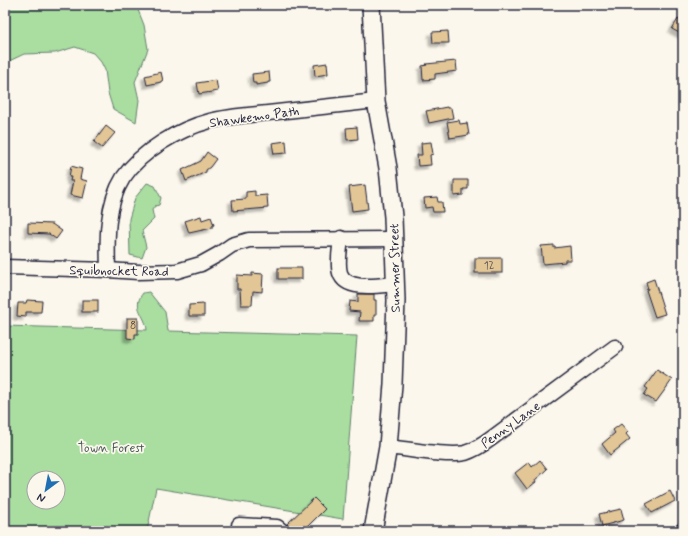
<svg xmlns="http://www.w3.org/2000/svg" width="688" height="536" font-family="Mynerve,sans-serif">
	<defs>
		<filter id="shadow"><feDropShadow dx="-3.5" dy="3.5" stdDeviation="1" flood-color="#0004"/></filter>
	</defs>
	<rect width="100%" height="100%" fill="#fbf7ec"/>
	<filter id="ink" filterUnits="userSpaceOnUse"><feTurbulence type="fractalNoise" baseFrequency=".025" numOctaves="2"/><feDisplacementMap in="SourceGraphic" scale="8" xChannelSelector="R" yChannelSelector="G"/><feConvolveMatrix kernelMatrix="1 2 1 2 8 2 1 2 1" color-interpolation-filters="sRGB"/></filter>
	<g filter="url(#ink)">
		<g fill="#a9dea0" stroke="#66806e" fill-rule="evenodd">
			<polygon points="5,5 136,5 144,25 148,49 135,82 139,100 136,122 113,109 108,93 105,70 101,62 93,53 75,47 55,53 24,54 5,63"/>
			<polygon points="147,183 155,186 161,198 159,205 155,206 152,210 154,219 142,231 146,247 142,258 130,255 129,219 135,198"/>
			<path d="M149,292L165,312L168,331L357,336L343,519L156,488L147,531H5V326L147,330C146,315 131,308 143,293ZM34,478H58V502H34Z"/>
		</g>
		<g fill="#e2c696" stroke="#22223b" filter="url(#shadow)">
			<polygon points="678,19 683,22 683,35 672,29"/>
			<polygon points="448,31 449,43 433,43 432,32"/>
			<polygon points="456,61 457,71 435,74 435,79 423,80 422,66 427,65 426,64"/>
			<polygon points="327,63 328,74 315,76 314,65"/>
			<polygon points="161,72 163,81 161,81 161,82 147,85 145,76"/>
			<polygon points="269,72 270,82 268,82 268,83 256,85 256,83 253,83 252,74"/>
			<polygon points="216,80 218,91 199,94 197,83"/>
			<polygon points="447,107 447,108 451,108 453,118 429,123 426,111"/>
			<polygon points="459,120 460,124 467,123 469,135 450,138 447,122"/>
			<polygon points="106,126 115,133 102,148 94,142"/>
			<polygon points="357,127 358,139 347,140 346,128"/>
			<polygon points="286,141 287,153 274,154 272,143"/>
			<polygon points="431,142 433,154 430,155 431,165 418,166 417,155 422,155 421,143"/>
			<polygon points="207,152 216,159 210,167 206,170 206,172 186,181 182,170 201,161"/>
			<polygon points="71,166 82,169 80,179 87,181 83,198 70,195 73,181 70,181 71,177 69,177"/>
			<polygon points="454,180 468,180 468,189 463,189 463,195 454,196"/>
			<polygon points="365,185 368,209 352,211 349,187"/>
			<polygon points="255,191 255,196 267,195 268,208 233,211 232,200 246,199 246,192"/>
			<polygon points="437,197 438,202 442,202 443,212 433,212 432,207 425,208 424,198"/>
			<polygon points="201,216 202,220 211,217 214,225 212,226 212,228 189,233 185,221"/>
			<polygon points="28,223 52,224 62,231 56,239 49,234 28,233"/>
			<polygon points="554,245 554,248 570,246 571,260 565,260 565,262 543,264 541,246"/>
			<rect x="475" y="258" width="27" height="15"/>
			<rect x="278" y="268" width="24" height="11"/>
			<polygon points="252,273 263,274 262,292 253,291 252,305 241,305 240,289 237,289 237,275 252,276"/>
			<polygon points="654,279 665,314 655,317 646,290 648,289 646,282"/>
			<polygon points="358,294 374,294 374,300 376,300 376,315 374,315 374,321 359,321 360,312 349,311 350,301 358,302"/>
			<polygon points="27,300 42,301 41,312 26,312 26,317 17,316 18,303 26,303"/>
			<rect x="82" y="300" width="16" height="12"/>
			<polygon points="204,304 204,316 189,316 189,305"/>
			<polygon points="127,318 138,318 138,334 135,334 135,339 127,338"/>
			<polygon points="657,370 672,380 656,402 644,395 648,389 645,387"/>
			<polygon points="621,424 628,432 626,434 630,439 610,455 602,444 615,433 613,430"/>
			<polygon points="540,460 547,469 535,480 536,482 527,489 515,473 529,462 532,467"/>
			<polygon points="670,491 675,501 652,513 646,504"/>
			<polygon points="314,498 325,509 303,531 291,531 287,524"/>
			<polygon points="621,509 624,520 602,526 599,514"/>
		</g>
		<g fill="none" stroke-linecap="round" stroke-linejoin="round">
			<defs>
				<g id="minor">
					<path d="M341,238C340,249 337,263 340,273C346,292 381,285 395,284"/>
					<polyline points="5,267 108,270 138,272 177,271 201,264 219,254 232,245 249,240 394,239"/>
					<path d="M108,270C107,240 106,205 123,178C141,151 179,129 210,121C229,116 249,115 268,113C304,109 340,105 376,101"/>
					<path d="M388,447C408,449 448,457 465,453C475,450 484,444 492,438L615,347"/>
					<polyline points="239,531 239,525 277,527 282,531"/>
					<polyline points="682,531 683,530"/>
				</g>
				<polyline id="major" points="371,5 376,101 388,168 393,217 396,300 393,384 388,447 373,531"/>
			</defs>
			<use href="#minor" stroke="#22223b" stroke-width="17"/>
			<use href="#major" stroke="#22223b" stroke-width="20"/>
			<use href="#minor" stroke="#fbf7ec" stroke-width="14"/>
			<use href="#major" stroke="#fbf7ec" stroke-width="17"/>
		</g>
	</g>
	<g text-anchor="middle" stroke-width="3.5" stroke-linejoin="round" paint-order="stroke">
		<g font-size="11" fill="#524b52">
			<text x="489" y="269">12</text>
			<text x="133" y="329">8</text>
		</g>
		<g font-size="13" fill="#22223b" stroke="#fbf7ec">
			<text transform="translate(254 116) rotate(-8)" y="5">Shawkemo Path</text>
			<text transform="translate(394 268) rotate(-91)" y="5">Summer Street</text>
			<text transform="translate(119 270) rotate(1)" y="5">Squibnocket Road</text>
			<text transform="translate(510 424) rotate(-36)" y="5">Penny Lane</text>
		</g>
		<g font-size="13" fill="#4a5a59" stroke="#fbf7ec">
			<text x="111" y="452">Town Forest</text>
		</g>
	</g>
	<rect width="688" height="536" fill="none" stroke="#fbf7ec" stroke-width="20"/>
	<rect x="10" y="10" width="668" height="516" fill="none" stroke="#22223b" stroke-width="1.5" filter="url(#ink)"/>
	<g transform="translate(46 490) rotate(212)"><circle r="19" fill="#fbf7ec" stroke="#a4a2a5"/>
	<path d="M0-3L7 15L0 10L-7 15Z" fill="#1f6fb2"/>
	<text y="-6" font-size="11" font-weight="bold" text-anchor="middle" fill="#22223b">N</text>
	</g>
</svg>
